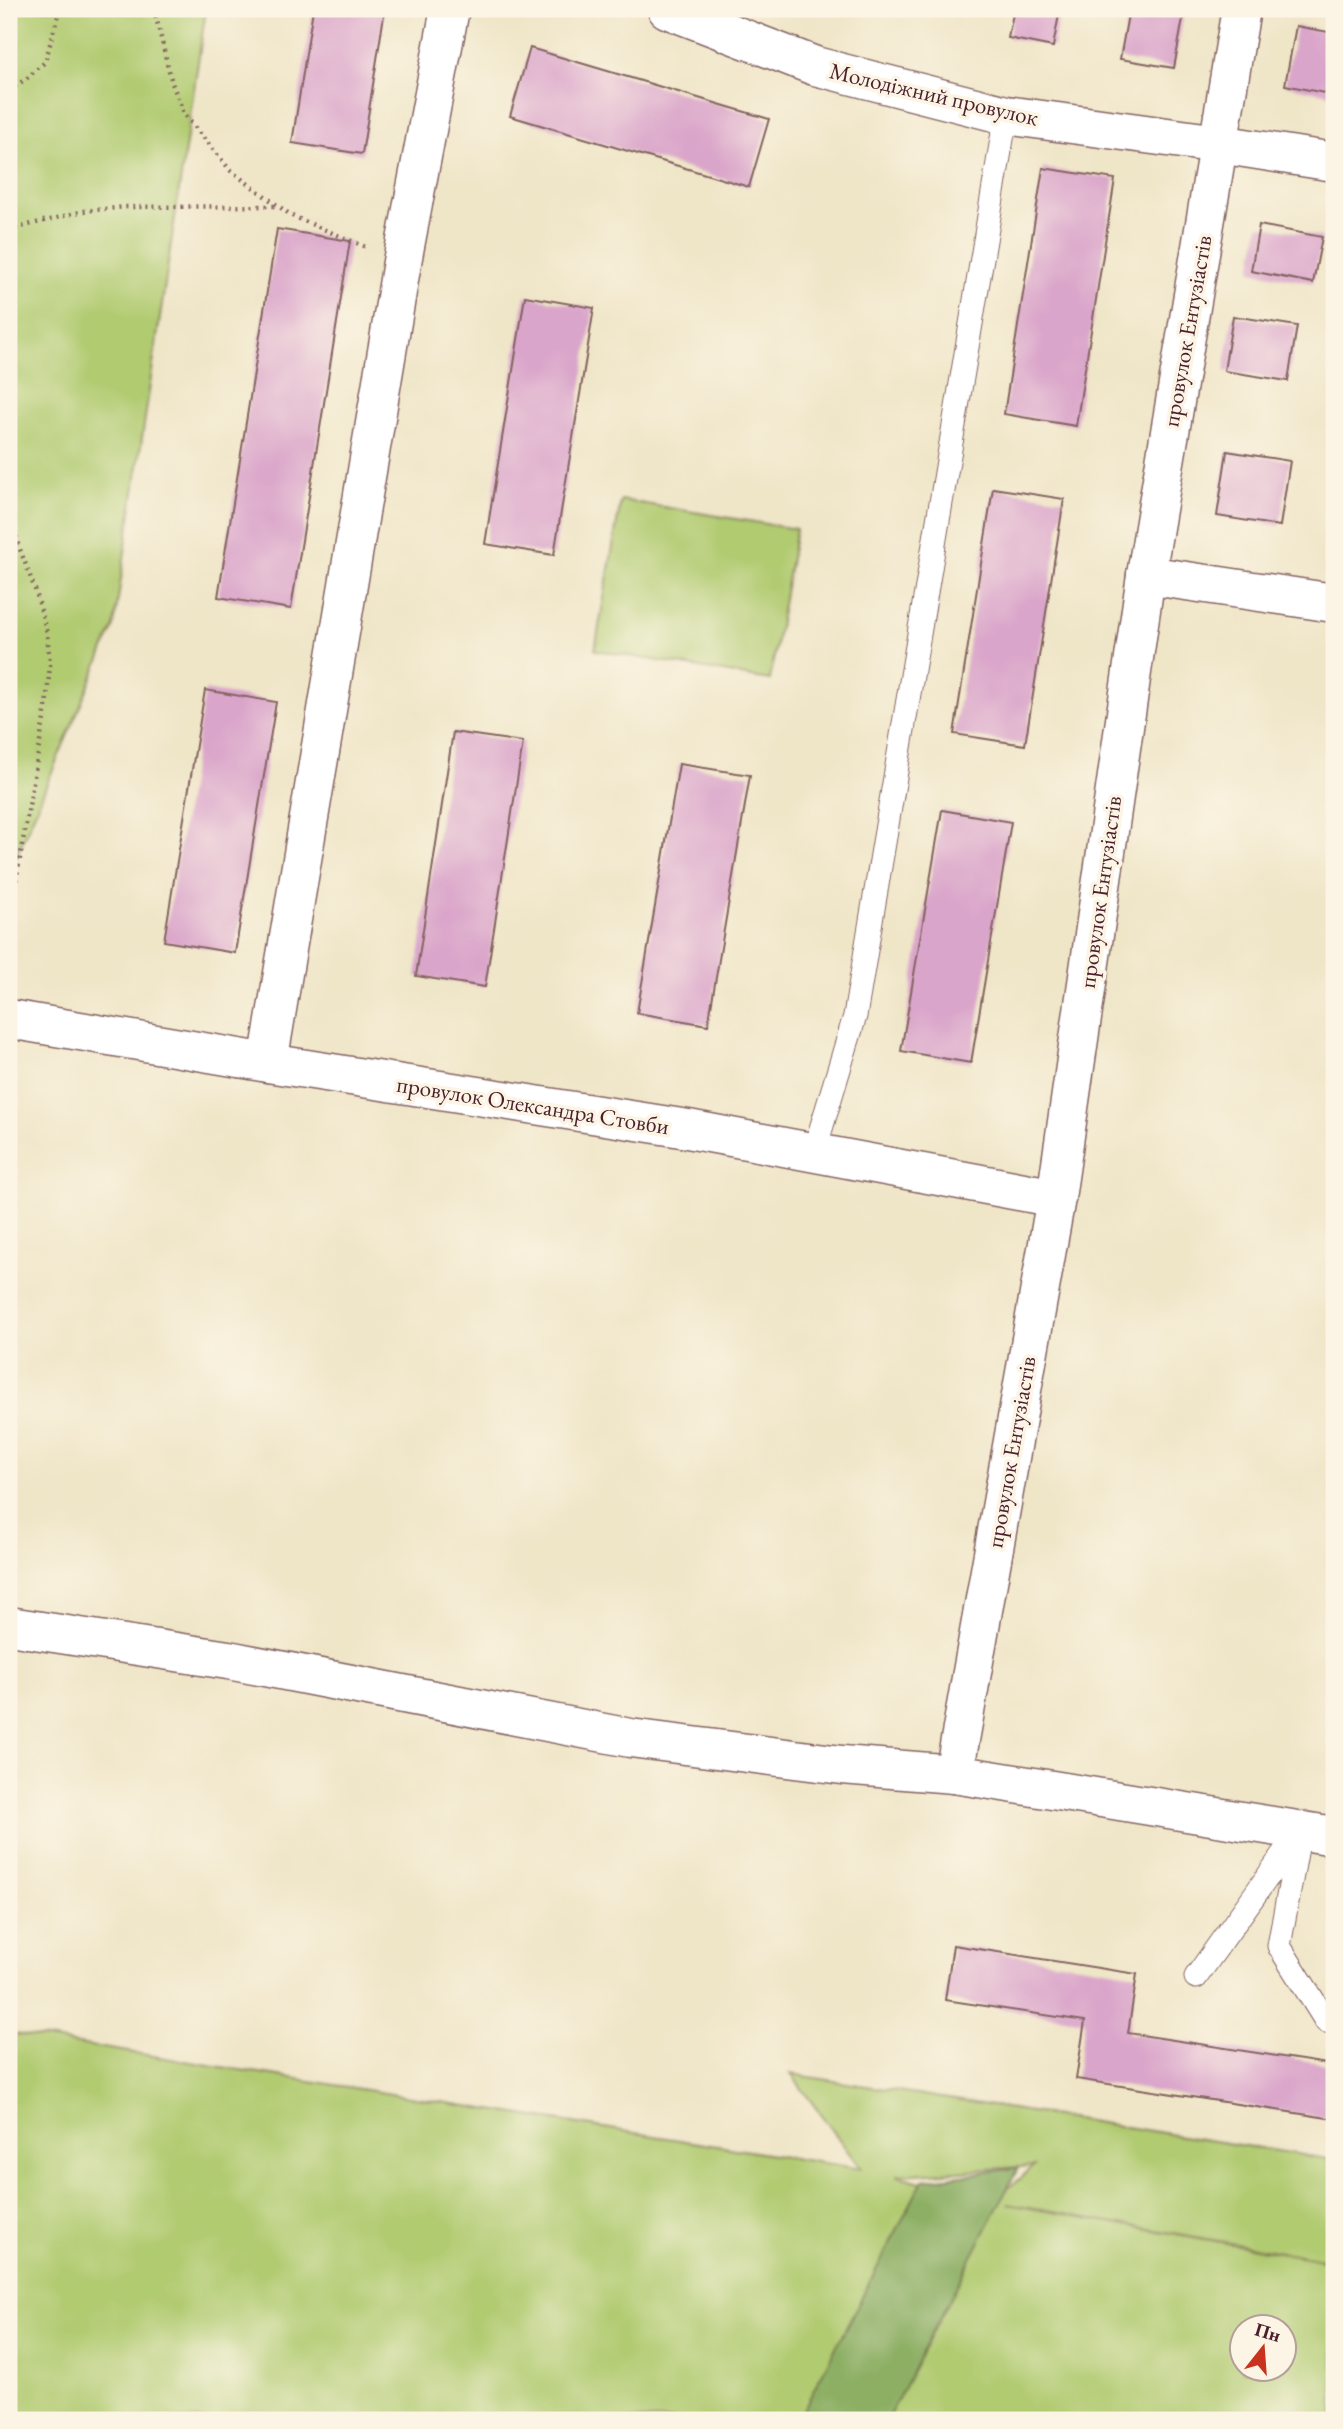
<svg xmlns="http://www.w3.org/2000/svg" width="1343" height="2429" font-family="'EB Garamond',serif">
	<rect width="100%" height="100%" fill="#fcf5e5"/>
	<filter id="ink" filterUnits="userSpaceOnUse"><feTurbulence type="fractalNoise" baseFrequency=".0143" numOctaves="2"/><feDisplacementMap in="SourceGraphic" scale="14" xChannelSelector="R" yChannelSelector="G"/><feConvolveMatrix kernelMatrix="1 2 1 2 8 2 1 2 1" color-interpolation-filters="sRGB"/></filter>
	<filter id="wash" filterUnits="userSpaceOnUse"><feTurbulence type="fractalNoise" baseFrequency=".00686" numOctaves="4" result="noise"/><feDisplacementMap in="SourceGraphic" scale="28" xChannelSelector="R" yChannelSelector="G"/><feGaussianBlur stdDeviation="1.57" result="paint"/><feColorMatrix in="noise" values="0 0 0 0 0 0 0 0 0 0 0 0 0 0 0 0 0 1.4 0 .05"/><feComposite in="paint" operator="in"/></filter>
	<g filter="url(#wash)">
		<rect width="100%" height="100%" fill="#efe5c7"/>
		<g fill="#b1cb71" stroke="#7e754e" stroke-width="2" fill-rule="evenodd">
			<polygon points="9,9 206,9 114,626 9,873"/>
			<polygon points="621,500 796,529 770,680 595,650"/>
			<path d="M9,2033L861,2169L791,2074L1334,2160V2261L1007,2204L1334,2262V2420H9ZM1034,2166L994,2201L898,2176V2175ZM1242,2328H1284V2370H1242Z"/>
		</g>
		<polygon fill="#8caf63" stroke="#6b6747" stroke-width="2" points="1018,2168 887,2420 798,2420 923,2180"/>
		<g id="blocks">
			<g fill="#daa5ca">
				<polygon points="313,9 385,9 362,154 292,143"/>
				<polygon points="1014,9 1060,9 1053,47 1008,38"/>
				<polygon points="1129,9 1164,9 1184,13 1174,68 1120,59"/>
				<polygon points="1296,26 1334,33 1334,95 1285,85"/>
				<polygon points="530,48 769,119 749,187 510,116"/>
				<polygon points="1043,168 1115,179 1076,426 1004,414"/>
				<polygon points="1259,225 1322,237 1313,283 1251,271"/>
				<polygon points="277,229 350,241 291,609 218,597"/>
				<polygon points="525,296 594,308 554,555 485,544"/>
				<polygon points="1233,316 1297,326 1288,381 1224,371"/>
				<polygon points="1227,451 1290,461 1280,526 1217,516"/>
				<polygon points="993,488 1064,499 1025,745 954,734"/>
				<polygon points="205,690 276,702 235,953 164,941"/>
				<polygon points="453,732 523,742 485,987 416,976"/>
				<polygon points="679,764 750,775 708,1025 637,1013"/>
				<polygon points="942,810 1011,822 971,1063 901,1051"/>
				<polygon points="953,1945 1137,1974 1128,2033 1334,2065 1334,2119 1076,2079 1085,2021 945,2000"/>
			</g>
		</g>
	</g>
	<g filter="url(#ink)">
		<use href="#blocks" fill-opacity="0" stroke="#846462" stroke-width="2"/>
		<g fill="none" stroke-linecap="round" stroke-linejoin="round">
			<defs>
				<g id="service">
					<polyline points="814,1152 855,1016 1006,115"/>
					<polyline points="1300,1831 1279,1946 1326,2021 1334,2022"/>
					<polyline points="1196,1977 1296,1837"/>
				</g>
				<g id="minor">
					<polyline points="667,9 815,66 1006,115 1219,144 1334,162"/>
					<polyline points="1146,575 1334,603"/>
					<polyline points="9,1019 268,1063 688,1129 1056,1198"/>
					<polyline points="268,1063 402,262 450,9"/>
					<polyline points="9,1626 228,1660 630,1738 842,1765 954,1774 1334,1836"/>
					<polyline points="954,1774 1056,1198 1146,575 1241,9"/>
				</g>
			</defs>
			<use href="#service" stroke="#846462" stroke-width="25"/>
			<use href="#minor" stroke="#846462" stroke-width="41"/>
			<g stroke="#846462" stroke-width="4.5" stroke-dasharray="2 5" stroke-linecap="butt">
				<polyline points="154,9 172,83 184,114 231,171 292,216 366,247"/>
				<polyline points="9,90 26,79 45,62 60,9"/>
				<polyline points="9,230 83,211 127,207 278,206"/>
				<polyline points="9,509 18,544 36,592 47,633 50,665 46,707 13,899 9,916"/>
			</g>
			<use href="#service" stroke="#fff" stroke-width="23"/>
			<use href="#minor" stroke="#fff" stroke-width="38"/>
		</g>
	</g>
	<g text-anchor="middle" stroke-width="7" stroke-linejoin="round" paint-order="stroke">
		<g font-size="23" fill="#4a1f2b" stroke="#fcf5e5">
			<text transform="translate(934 94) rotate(13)" y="8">Молодіжний провулок</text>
			<text transform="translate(1187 331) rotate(-80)" y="8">провулок Ентузіастів</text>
			<text transform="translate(1100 892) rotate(-82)" y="8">провулок Ентузіастів</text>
			<text transform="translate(533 1105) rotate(9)" y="8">провулок Олександра Стовби</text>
			<text transform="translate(1011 1452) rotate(-80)" y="8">провулок Ентузіастів</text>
		</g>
	</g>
	<rect width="1343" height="2429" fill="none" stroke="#fcf5e5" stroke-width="35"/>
	<g transform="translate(1263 2348) rotate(17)"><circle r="33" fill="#fcf5e5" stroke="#b59f9b" stroke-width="2"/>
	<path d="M0-5L12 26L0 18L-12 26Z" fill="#c8321e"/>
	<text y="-10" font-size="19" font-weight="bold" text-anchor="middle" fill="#4a1f2b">Пн</text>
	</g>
</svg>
